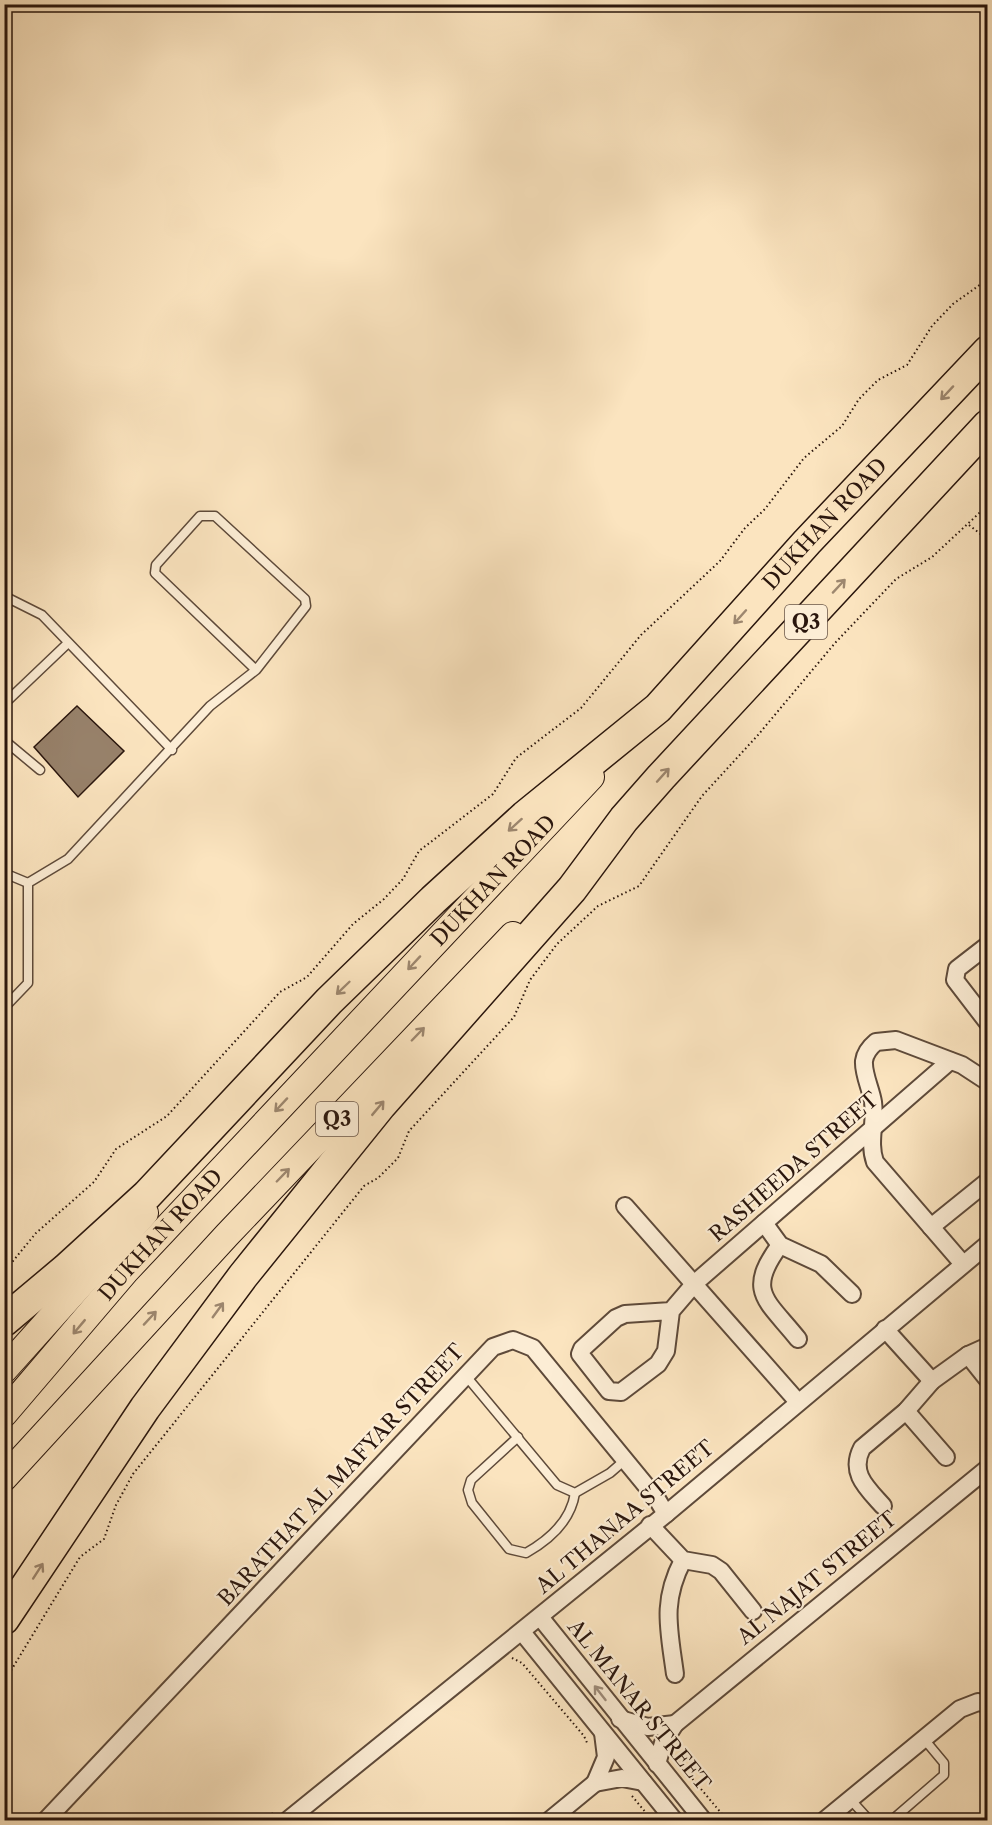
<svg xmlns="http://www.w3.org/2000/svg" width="992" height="1825" font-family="'Libre Caslon Text',serif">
	<rect width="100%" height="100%" fill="#fbe4bf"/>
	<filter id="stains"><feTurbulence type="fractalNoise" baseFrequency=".00333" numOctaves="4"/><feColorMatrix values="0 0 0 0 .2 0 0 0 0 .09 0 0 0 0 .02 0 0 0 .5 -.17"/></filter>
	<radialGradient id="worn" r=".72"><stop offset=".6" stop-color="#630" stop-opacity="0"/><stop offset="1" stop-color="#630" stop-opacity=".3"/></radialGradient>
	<polygon fill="#97816a" stroke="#2a160d" stroke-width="1.5" points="77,706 124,751 78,797 34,747"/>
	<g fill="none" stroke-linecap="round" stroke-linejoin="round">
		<defs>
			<g id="service">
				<polyline points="4,596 42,615 172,750"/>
				<polyline points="4,704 68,643"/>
				<polyline points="4,740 40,770"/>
				<polyline points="4,873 28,883"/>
				<polyline points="4,1008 28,983 28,883 68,859 210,706 256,670 306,606 305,599 215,516 200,516 156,565 155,573 256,670"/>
				<polyline points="466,1376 557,1485 575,1493 610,1473 625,1460"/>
				<path d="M518,1437L471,1480L468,1490L472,1503L509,1549L526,1553C549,1540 571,1520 575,1493"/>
				<polyline points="850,1799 869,1820"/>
				<polyline points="892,1820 944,1775 944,1763 924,1739"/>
			</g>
			<g id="minor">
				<polyline points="988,945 957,969 955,980 988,1023"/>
				<polyline points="625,1206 798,1402"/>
				<polyline points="764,1223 780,1245 821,1264 852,1294"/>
				<polyline points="931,1227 988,1181"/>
				<path d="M780,1245C745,1292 767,1300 798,1339"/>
				<path d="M963,1264L875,1162C868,1142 876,1123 873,1102C871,1089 863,1074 864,1061C865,1053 870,1047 876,1042L896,1040L962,1065L988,1082"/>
				<polyline points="671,1311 625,1314 616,1318 582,1349 580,1354 609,1391 621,1392 658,1364 666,1351 671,1311 695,1283 950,1061"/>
				<polyline points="885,1329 932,1381"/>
				<polyline points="968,1355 988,1380"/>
				<polyline points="906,1411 946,1457"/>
				<path d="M883,1506C867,1488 849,1473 862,1448L906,1411L932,1381L968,1355L988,1346"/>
				<polyline points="650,1525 683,1560 712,1565 721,1571 753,1611"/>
				<polyline points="540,1617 703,1820"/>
				<polyline points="522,1632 674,1820"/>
				<path d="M675,1674C669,1629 661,1602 683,1560"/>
				<polyline points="620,1719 648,1727 675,1724 663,1743 657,1764"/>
				<polyline points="675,1724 988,1468"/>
				<polyline points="603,1733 606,1757 595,1783 622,1778 643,1782"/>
				<polyline points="46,1820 493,1347 513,1340 533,1348 657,1499 666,1514"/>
				<polyline points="288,1820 666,1514 988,1244"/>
				<polyline points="550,1820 595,1783"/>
				<polyline points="825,1820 960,1709 978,1702 988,1704"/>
			</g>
			<g id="primary">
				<polyline points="4,1370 145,1213"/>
				<path id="s1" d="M4,1414L126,1271L591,777"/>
				<polyline points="4,1478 227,1235 513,935"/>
			</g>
			<g id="motorway">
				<path id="s2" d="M4,1321L66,1269L147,1195L329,1001L433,900L525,816L658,708L807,542L988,351"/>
				<polyline points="4,1619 145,1408 243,1276 381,1105 572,889 624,819 661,777 988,425"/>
			</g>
		</defs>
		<use href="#service" stroke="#5e4a3a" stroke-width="11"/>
		<use href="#minor" stroke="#5e4a3a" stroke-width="20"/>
		<use href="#primary" stroke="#2a160d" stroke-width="28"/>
		<use href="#motorway" stroke="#2a160d" stroke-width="33"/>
		<g stroke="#2a160d" stroke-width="2" stroke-dasharray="1.5 3" stroke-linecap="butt">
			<polyline points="969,525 988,540"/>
			<polyline points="4,1272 36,1233 94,1182 116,1149 167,1116 280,992 307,977 353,924 384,899 403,879 419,851 493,794 516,758 581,708 641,635 720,561 745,528 765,509 804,458 842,426 859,399 878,380 907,365 932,326 953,304 981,284 988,276"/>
			<polyline points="669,1489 699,1464"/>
			<polyline points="588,1556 639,1514"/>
			<polyline points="512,1658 522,1663 584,1736 588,1745"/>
			<polyline points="4,1682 80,1557 104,1539 116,1505 133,1474 364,1186 378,1178 398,1158 409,1131 514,1017 530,980 557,944 598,906 639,886 702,796 758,735 835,643 896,579 932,557 988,505"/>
			<polyline points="675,1758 727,1820"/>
			<polyline points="632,1796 652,1820"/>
			<polyline points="265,1820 274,1812"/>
		</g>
		<use href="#service" stroke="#fcedd5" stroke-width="8"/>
		<use href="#minor" stroke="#fcedd5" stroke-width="16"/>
		<use href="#primary" stroke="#fbe4bf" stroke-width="26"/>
		<use href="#motorway" stroke="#fbe4bf" stroke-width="30"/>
	</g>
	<defs><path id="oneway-shaft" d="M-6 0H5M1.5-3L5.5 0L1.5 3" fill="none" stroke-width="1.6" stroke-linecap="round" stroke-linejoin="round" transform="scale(1.5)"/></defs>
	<g stroke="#9d876f">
		<use href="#oneway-shaft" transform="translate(947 393) rotate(133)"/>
		<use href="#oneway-shaft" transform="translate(839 586) rotate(-47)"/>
		<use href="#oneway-shaft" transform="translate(740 617) rotate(132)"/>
		<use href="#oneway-shaft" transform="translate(663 775) rotate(-48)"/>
		<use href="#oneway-shaft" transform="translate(515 825) rotate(138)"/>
		<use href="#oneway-shaft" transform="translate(414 963) rotate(133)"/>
		<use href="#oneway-shaft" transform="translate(343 988) rotate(136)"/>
		<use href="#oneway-shaft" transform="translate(418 1034) rotate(-46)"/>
		<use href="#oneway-shaft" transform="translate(281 1105) rotate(133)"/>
		<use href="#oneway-shaft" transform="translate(378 1108) rotate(-50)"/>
		<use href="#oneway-shaft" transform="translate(283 1175) rotate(-46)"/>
		<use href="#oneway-shaft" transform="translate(218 1310) rotate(-54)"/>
		<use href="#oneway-shaft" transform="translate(150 1318) rotate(-47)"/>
		<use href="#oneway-shaft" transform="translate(79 1327) rotate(130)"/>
		<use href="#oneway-shaft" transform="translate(38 1571) rotate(-57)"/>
	</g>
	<use stroke="#9e8c7b" href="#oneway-shaft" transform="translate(600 1693) rotate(-128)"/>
	<g text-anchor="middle" stroke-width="4.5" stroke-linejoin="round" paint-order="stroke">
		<g fill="#fcedd5" stroke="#695649" stroke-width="1.5">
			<rect x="785" y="605" width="42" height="34" rx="4.5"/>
			<rect x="316" y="1102" width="42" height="34" rx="4.5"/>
		</g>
		<g font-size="20" font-weight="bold" fill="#2a160d">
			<text x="806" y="629">Q3</text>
			<text x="337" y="1126">Q3</text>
		</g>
		<g font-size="21" fill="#2a160d" stroke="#fcedd5">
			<text dy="7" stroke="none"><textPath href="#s2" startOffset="1146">DUKHAN ROAD</textPath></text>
			<text dy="7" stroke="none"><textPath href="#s1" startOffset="724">DUKHAN ROAD</textPath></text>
			<text transform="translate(794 1167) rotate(-41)" y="7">RASHEEDA STREET</text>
			<text dy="7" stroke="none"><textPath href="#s1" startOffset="238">DUKHAN ROAD</textPath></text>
			<text transform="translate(341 1475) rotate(-47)" y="7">BARATHAT AL MAFYAR STREET</text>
			<text transform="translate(625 1517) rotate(-40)" y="7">AL THANAA STREET</text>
			<text transform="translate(817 1578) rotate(-39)" y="7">AL NAJAT STREET</text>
			<text transform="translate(639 1705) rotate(51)" y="7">AL MANAR STREET</text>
		</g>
	</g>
	<rect width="992" height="1825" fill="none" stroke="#fbe4bf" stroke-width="24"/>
	<rect x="6" y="6" width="980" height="1813" fill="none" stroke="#2a160d" stroke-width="3"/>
	<rect x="12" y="12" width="968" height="1801" fill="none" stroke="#2a160d" stroke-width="1.5"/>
	<rect width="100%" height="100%" filter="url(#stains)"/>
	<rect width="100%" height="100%" fill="url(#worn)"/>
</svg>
